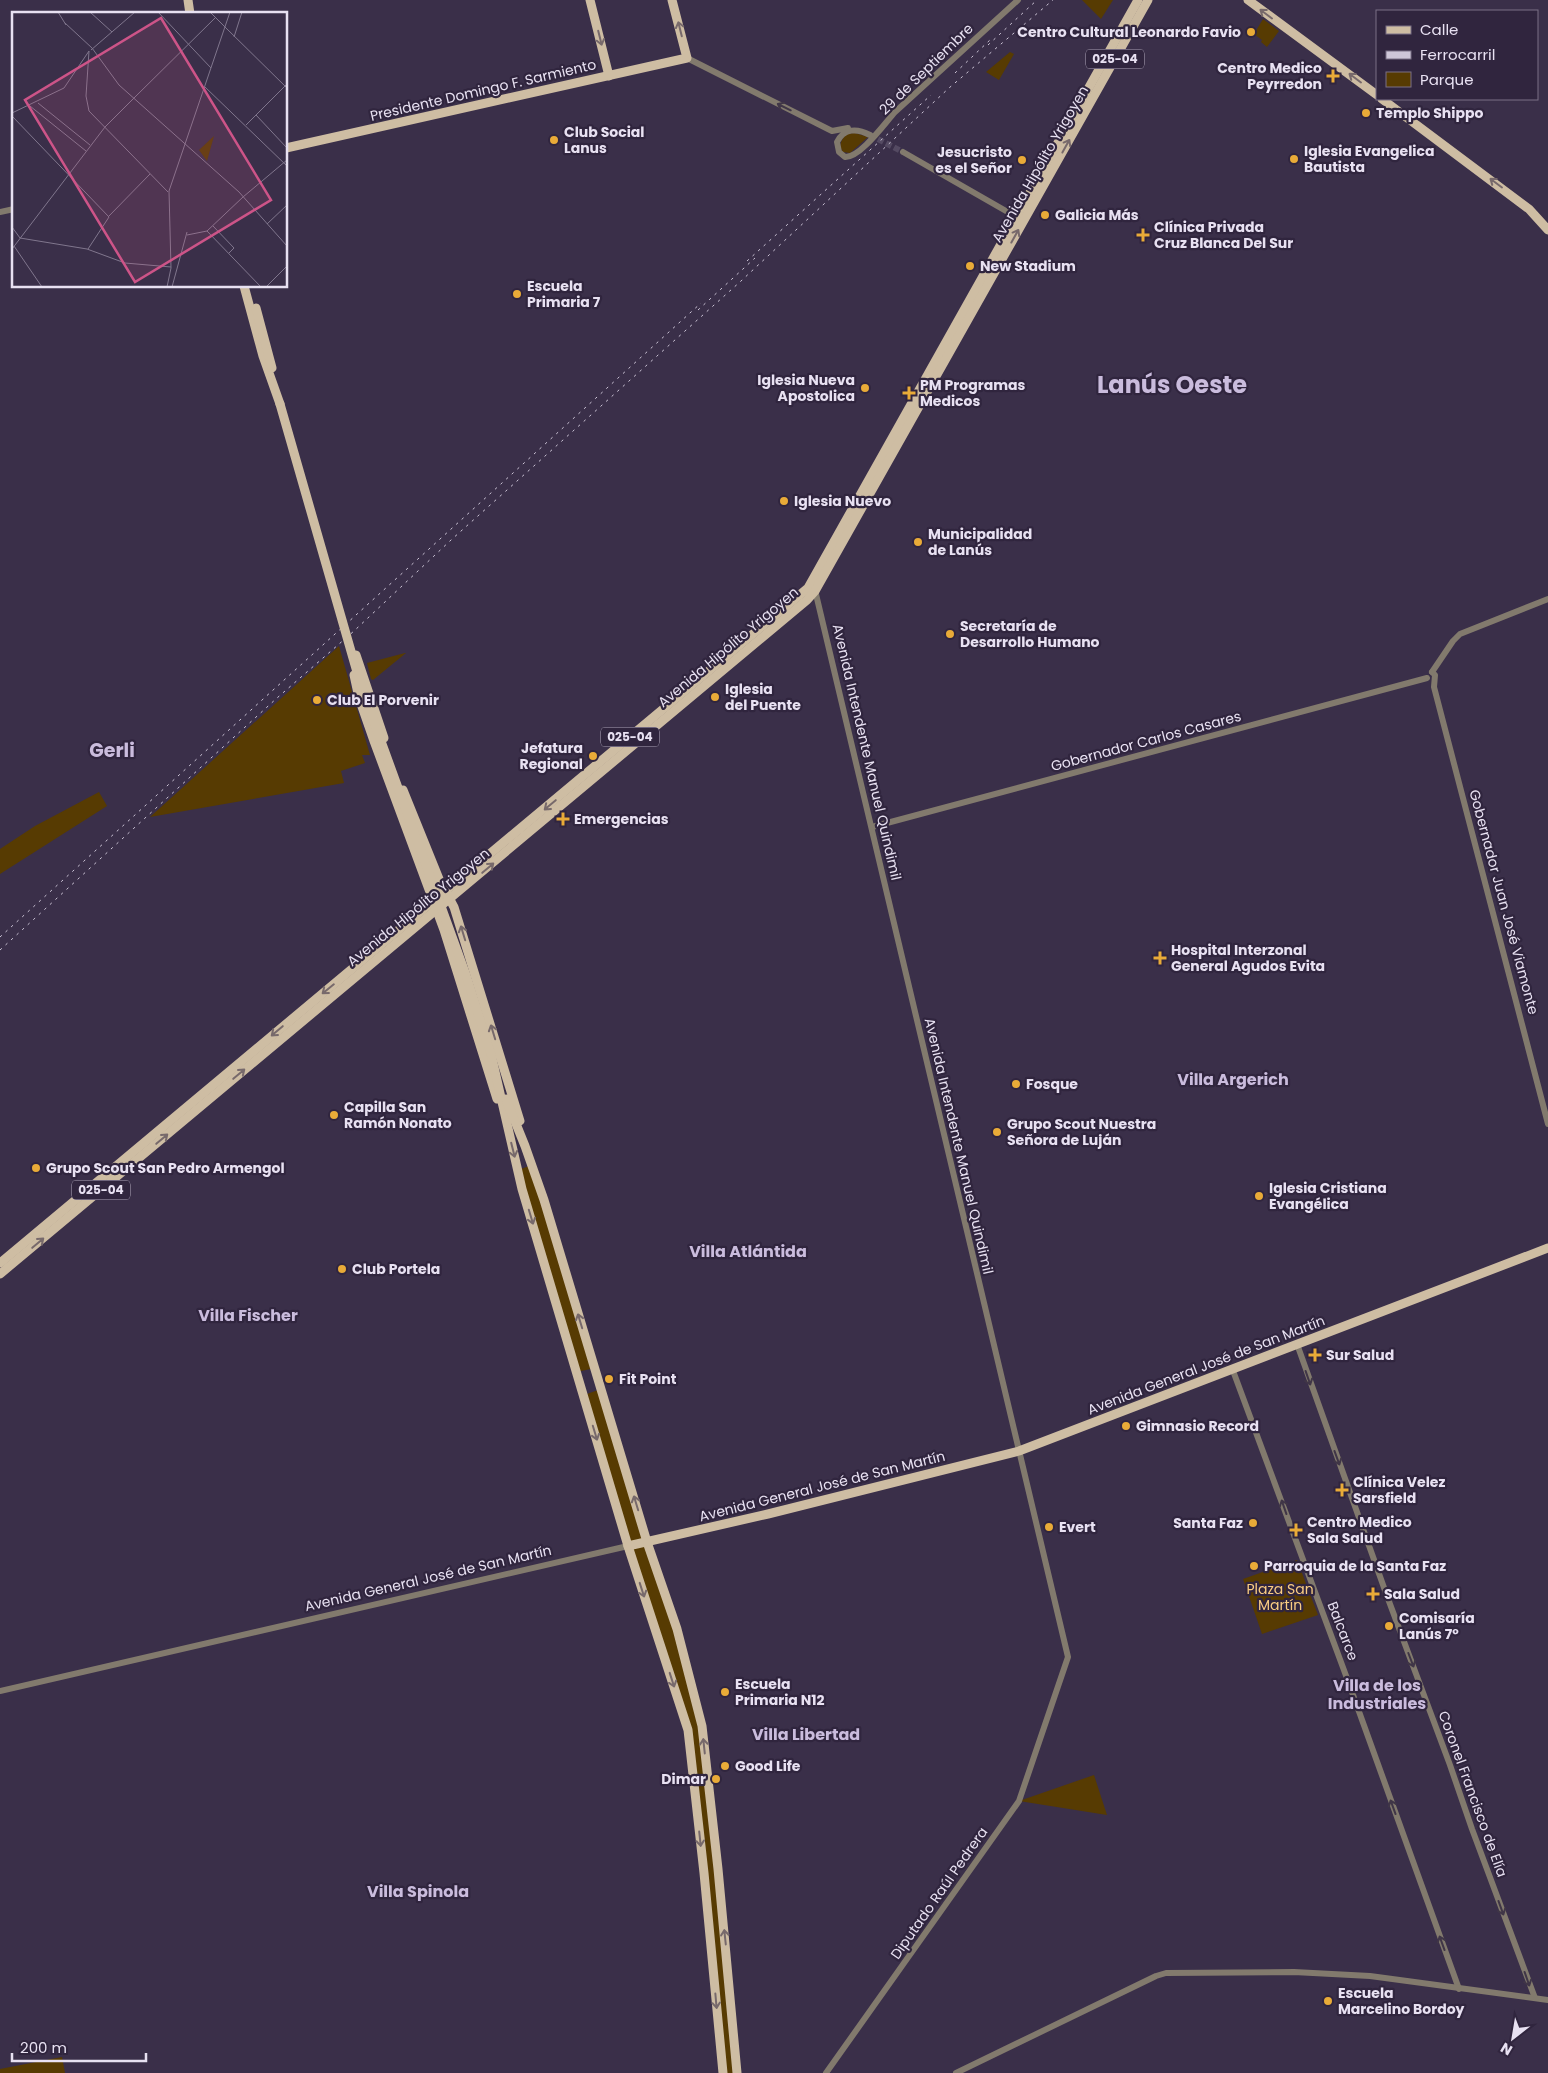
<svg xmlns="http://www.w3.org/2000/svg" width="1548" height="2073" font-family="Poppins,sans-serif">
	<rect width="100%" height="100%" fill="#3a2f49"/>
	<g fill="#573b02">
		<polygon points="1082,0 1113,0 1101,19"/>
		<polygon points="1263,19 1279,31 1267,47 1261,42 1262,40 1254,34"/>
		<polygon points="1010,52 1014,54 999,80 986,72"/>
		<path d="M855,133L868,137L850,153L843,152C838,145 841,141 846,134Z"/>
		<polygon points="339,646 370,755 362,755 365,763 341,771 344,783 150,817"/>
		<polygon points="405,653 406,653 373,680 371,679 367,663"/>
		<polygon points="99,792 107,806 0,874 0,849 35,826"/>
		<polygon points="532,1165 595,1368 577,1372 518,1170"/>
		<polygon points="601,1389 702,1726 737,2073 723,2073 688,1730 584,1395"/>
		<polygon points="1297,1560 1318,1615 1262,1634 1243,1579"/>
		<polygon points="1094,1775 1107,1815 1019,1801"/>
		<polygon points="62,2057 65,2073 0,2073 0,2069"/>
	</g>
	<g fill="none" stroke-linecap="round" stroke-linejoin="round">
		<polyline stroke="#544a62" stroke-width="6" stroke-dasharray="6 3" stroke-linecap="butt" points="870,135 903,152"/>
		<g stroke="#827a6d" stroke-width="6">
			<polyline points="687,58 828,129 832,131 848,128"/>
			<path d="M870,135C857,128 844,128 837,142L839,152L845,157C860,158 885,123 895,112L1018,0"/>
			<polyline points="903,152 1020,219"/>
			<polyline points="0,212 14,209"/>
			<polyline points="815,590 1068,1657 1019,1801 826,2073"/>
			<polyline points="1432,672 1435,675 1434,687 1548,1124"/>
			<polyline points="1432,672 1453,641 1460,634 1548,599"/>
			<polyline points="872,827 1427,678"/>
			<polyline points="1297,1344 1387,1596 1450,1765 1472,1829 1535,1998"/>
			<polyline points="1232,1368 1348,1681 1459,1989"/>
			<polyline points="0,1691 628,1546"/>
			<polyline points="956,2073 1156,1976 1166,1973 1294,1972 1370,1976 1548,2000"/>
		</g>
		<g stroke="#cebda3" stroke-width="9">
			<polyline points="188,0 190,14"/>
			<polyline points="590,0 609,76"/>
			<polyline points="1248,0 1377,95"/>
			<polyline points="1382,99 1529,209 1548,230"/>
			<polyline points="286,148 687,58 672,0"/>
			<polyline points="244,286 263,356 280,404"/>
			<polyline points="256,308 272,368"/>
			<polyline points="356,655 384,738"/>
			<polyline points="354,675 359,698 374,741 444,930 497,1099"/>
			<polyline points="403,790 439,879 454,907 520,1121"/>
			<polyline points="491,1054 522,1189 628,1546 688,1730 704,1873 723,2073"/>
			<polyline points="506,1099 525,1146 544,1200 647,1542 677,1629 702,1726 718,1869 737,2073"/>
			<polyline points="0,1263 808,588 1138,0"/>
			<polyline points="0,1274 807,600 815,591 1148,0"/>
			<polyline points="628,1546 768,1514 1019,1451 1548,1248"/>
		</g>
		<g stroke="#cec6d8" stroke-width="1" stroke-dasharray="2.5 5" stroke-linecap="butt">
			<polyline points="988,45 1037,0"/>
			<polyline points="955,73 991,39"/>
			<polyline points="747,261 931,95"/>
			<polyline points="698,310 755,258"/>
			<polyline points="0,937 701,303"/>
			<polyline points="0,950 277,698 354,631 451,540 741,281 949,88 1053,0"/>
		</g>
		<polyline stroke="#cebda3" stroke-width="9" points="280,404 361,686 466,975 491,1054"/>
	</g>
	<defs><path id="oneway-shaft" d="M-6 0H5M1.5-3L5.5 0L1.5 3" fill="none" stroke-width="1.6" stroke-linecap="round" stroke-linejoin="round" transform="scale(1.25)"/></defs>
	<g stroke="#77696b">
		<use href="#oneway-shaft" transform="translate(1266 14) rotate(-143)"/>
		<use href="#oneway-shaft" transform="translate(680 29) rotate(-104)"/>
		<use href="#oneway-shaft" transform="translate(600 38) rotate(76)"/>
		<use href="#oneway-shaft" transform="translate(1355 78) rotate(-143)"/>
		<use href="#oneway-shaft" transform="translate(1066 146) rotate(-61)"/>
		<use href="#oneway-shaft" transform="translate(1496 183) rotate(-143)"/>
		<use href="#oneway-shaft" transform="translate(1015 236) rotate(-61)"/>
		<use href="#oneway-shaft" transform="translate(550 805) rotate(140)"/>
		<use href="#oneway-shaft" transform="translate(488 868) rotate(-40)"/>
		<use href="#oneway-shaft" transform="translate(463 933) rotate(-107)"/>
		<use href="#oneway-shaft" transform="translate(328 989) rotate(141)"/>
		<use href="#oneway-shaft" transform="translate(277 1031) rotate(140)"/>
		<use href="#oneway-shaft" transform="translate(493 1032) rotate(-107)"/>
		<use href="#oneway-shaft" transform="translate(239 1074) rotate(-40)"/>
		<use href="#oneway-shaft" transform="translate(162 1139) rotate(-40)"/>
		<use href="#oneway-shaft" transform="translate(513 1150) rotate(76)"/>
		<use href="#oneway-shaft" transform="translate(531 1217) rotate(73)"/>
		<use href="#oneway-shaft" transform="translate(38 1243) rotate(-40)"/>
		<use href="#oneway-shaft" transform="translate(580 1321) rotate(-107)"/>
		<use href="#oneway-shaft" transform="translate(595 1433) rotate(73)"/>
		<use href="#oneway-shaft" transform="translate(636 1503) rotate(-107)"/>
		<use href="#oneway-shaft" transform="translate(642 1590) rotate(72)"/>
		<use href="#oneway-shaft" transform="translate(672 1680) rotate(72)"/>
		<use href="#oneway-shaft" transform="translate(704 1746) rotate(-96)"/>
		<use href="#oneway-shaft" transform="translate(700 1839) rotate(84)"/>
		<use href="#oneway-shaft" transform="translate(725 1937) rotate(-96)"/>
		<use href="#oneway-shaft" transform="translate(716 2001) rotate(85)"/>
	</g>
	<g stroke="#403647">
		<use href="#oneway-shaft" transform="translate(784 107) rotate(-154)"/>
		<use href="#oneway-shaft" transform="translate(1308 1378) rotate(71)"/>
		<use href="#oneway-shaft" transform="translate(1337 1458) rotate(70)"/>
		<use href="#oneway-shaft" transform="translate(1284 1507) rotate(-109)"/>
		<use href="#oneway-shaft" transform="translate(1411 1660) rotate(69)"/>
		<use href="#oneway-shaft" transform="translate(1393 1807) rotate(-110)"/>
		<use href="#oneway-shaft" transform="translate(1501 1908) rotate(70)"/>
		<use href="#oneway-shaft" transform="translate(1442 1943) rotate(-110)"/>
		<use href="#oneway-shaft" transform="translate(1527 1979) rotate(71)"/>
	</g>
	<g fill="#e9ab38" stroke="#30253e" stroke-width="2">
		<circle cx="1251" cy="32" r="5"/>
		<path d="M1330.5 68.5h5v5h5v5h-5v5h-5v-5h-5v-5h5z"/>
		<circle cx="1366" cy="113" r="5"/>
		<circle cx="554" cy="140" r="5"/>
		<circle cx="1294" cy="159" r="5"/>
		<circle cx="1022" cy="160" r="5"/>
		<circle cx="1045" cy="215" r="5"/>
		<path d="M1140.5 227.5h5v5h5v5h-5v5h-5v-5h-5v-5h5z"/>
		<circle cx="970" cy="266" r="5"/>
		<circle cx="517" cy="294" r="5"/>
		<circle cx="865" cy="388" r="5"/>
		<path d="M906.5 385.5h5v5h5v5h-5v5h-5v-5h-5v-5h5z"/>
		<circle cx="784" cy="501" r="5"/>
		<circle cx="918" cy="542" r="5"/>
		<circle cx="950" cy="634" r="5"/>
		<circle cx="715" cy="697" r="5"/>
		<circle cx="317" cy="700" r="5"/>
		<circle cx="593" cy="756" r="5"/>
		<path d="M560.5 811.5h5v5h5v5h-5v5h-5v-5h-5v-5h5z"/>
		<path d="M1157.5 950.5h5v5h5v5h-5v5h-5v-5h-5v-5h5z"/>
		<circle cx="1016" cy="1084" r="5"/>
		<circle cx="334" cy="1115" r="5"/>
		<circle cx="997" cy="1132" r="5"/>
		<circle cx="36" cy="1168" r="5"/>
		<circle cx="1259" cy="1196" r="5"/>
		<circle cx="342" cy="1269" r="5"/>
		<path d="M1312.5 1347.5h5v5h5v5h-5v5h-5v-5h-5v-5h5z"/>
		<circle cx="609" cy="1379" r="5"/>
		<circle cx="1126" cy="1426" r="5"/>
		<path d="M1339.5 1482.5h5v5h5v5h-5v5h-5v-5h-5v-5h5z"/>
		<circle cx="1253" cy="1523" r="5"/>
		<circle cx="1049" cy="1527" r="5"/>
		<path d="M1293.5 1522.5h5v5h5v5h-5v5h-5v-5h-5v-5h5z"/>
		<circle cx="1254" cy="1566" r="5"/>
		<path d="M1370.5 1586.5h5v5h5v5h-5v5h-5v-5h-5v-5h5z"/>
		<circle cx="1389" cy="1626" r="5"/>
		<circle cx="725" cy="1692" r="5"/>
		<circle cx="725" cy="1766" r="5"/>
		<circle cx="716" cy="1779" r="5"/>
		<circle cx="1328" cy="2001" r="5"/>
	</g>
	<g text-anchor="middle" stroke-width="4.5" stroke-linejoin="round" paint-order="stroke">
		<g fill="#30253e" stroke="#b1a9bc" stroke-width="1">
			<rect x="1086" y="49.5" width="58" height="19" rx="4"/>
			<rect x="601" y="727.5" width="58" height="19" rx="4"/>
			<rect x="72" y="1180.5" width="58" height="19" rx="4"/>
		</g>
		<g font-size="12" font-weight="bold" fill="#e8e1f2">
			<text x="1115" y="63">025-04</text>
			<text x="630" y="741">025-04</text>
			<text x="101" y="1194">025-04</text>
		</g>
		<g font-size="14" font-weight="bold" fill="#e8e1f2" stroke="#30253e" text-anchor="start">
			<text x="1241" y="37" text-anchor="end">Centro Cultural Leonardo Favio</text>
			<text x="1322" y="73" text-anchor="end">Centro Medico<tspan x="1322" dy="16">Peyrredon</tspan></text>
			<text x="1376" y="118">Templo Shippo</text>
			<text x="564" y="137">Club Social<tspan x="564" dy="16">Lanus</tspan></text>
			<text x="1304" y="156">Iglesia Evangelica<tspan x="1304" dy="16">Bautista</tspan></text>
			<text x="1012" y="157" text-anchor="end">Jesucristo<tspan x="1012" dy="16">es el Señor</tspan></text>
			<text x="1055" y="220">Galicia Más</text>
			<text x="1154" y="232">Clínica Privada<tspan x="1154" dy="16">Cruz Blanca Del Sur</tspan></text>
			<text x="980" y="271">New Stadium</text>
			<text x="527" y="291">Escuela<tspan x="527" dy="16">Primaria 7</tspan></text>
			<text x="855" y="385" text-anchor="end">Iglesia Nueva<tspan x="855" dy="16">Apostolica</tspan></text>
			<text x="920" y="390">PM Programas<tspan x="920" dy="16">Medicos</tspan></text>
			<text x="794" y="506">Iglesia Nuevo</text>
			<text x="928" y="539">Municipalidad<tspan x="928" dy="16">de Lanús</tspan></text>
			<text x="960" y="631">Secretaría de<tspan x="960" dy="16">Desarrollo Humano</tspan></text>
			<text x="725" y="694">Iglesia<tspan x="725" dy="16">del Puente</tspan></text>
			<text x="327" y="705">Club El Porvenir</text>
			<text x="583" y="753" text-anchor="end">Jefatura<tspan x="583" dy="16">Regional</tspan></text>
			<text x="574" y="824">Emergencias</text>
			<text x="1171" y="955">Hospital Interzonal<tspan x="1171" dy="16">General Agudos Evita</tspan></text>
			<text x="1026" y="1089">Fosque</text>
			<text x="344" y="1112">Capilla San<tspan x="344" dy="16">Ramón Nonato</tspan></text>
			<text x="1007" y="1129">Grupo Scout Nuestra<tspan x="1007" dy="16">Señora de Luján</tspan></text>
			<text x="46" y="1173">Grupo Scout San Pedro Armengol</text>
			<text x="1269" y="1193">Iglesia Cristiana<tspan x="1269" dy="16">Evangélica</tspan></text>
			<text x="352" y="1274">Club Portela</text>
			<text x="1326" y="1360">Sur Salud</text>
			<text x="619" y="1384">Fit Point</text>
			<text x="1136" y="1431">Gimnasio Record</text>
			<text x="1353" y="1487">Clínica Velez<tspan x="1353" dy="16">Sarsfield</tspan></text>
			<text x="1307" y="1527">Centro Medico<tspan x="1307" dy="16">Sala Salud</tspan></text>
			<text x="1243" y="1528" text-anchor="end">Santa Faz</text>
			<text x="1059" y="1532">Evert</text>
			<text x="1264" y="1571">Parroquia de la Santa Faz</text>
			<text x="1384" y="1599">Sala Salud</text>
			<text x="1399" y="1623">Comisaría<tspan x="1399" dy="16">Lanús 7°</tspan></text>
			<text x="735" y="1689">Escuela<tspan x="735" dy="16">Primaria N12</tspan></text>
			<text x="735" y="1771">Good Life</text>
			<text x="706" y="1784" text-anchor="end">Dimar</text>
			<text x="1338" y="1998">Escuela<tspan x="1338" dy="16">Marcelino Bordoy</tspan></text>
		</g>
		<g font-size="14" fill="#e8e1f2" stroke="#30253e">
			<text transform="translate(926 69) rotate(-44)" y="5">29 de Septiembre</text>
			<text transform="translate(483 90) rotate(-13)" y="5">Presidente Domingo F. Sarmiento</text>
			<text transform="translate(1040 164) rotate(-60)" y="5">Avenida Hipólito Yrigoyen</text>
			<text transform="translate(728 647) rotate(-40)" y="5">Avenida Hipólito Yrigoyen</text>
			<text transform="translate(1146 741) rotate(-15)" y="5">Gobernador Carlos Casares</text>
			<text transform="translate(867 752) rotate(77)" y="5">Avenida Intendente Manuel Quindimil</text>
			<text transform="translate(1504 902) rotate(75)" y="5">Gobernador Juan José Viamonte</text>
			<text transform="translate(418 907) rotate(-39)" y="5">Avenida Hipólito Yrigoyen</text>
			<text transform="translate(959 1146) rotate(77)" y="5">Avenida Intendente Manuel Quindimil</text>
			<text transform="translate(1206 1365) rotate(-21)" y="5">Avenida General José de San Martín</text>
			<text transform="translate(822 1486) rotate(-14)" y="5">Avenida General José de San Martín</text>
			<text transform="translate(428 1578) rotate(-13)" y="5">Avenida General José de San Martín</text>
			<text transform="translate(1343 1631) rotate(69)" y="5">Balcarce</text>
			<text transform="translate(1473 1794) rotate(70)" y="5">Coronel Francisco de Elía</text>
			<text transform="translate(939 1893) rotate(-55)" y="5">Diputado Raúl Pedrera</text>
		</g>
		<g font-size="14" fill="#f9cc82" stroke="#30253e">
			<text x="1280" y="1594">Plaza San<tspan x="1280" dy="16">Martín</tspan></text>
		</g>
		<g font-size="16" font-weight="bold" fill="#cabcdd" stroke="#30253e">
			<text x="1233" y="1085">Villa Argerich</text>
			<text x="748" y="1257">Villa Atlántida</text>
			<text x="248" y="1321">Villa Fischer</text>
			<text x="1377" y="1691">Villa de los<tspan x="1377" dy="18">Industriales</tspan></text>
			<text x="806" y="1740">Villa Libertad</text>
			<text x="418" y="1897">Villa Spinola</text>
		</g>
		<g font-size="19" font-weight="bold" fill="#cabcdd" stroke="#30253e">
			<text x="112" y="757">Gerli</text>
		</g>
		<g font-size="24" font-weight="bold" fill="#cabcdd" stroke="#30253e">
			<text x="1172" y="393">Lanús Oeste</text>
		</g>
	</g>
	<g transform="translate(12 12)">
		<rect width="275" height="275" fill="#3a2f49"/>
		<path d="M202,124L195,149L187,138Z" fill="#573b02"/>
		<path fill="none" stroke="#80768d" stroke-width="1" d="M46,0L54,13M78,0L100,20M146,0L199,56M198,0L214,16M53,11L80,36L107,73L227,180L275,234M214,16L275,76M222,25L230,0M79,38L123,0M77,39L74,84L77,99L156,180M193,75L275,154M122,86L203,6M26,91L78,133M18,94L74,139M0,101L52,76L77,39M244,103L275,136M0,104L97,205M234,113L275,72M231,185L275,148M231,185L195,219L249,275M97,204L138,162M255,212L275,193M201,214L222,236L217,241M0,215L8,226L75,237L113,251L159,255M175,223L195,219M2,234L30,275M0,237L93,115L122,86M76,237L97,205M155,275L159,256L157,179L218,0M160,275L175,220M254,275L275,254"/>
		<path fill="#cd5488" fill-opacity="0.15" stroke="#cd5488" stroke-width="2.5" d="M149,6L259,188L123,270L13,88Z"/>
		<rect width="275" height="275" fill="none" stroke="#e8e1f2" stroke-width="2.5"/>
	</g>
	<rect x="1376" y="10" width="162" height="90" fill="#30253e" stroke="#7a7086"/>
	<rect x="1386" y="26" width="25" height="8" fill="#cebda3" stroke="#7a7086"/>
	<text x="1420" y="35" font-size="15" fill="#e8e1f2">Calle</text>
	<rect x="1386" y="51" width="25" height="8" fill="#cec6d8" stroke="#7a7086"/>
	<text x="1420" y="60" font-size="15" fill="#e8e1f2">Ferrocarril</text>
	<rect x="1386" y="72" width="25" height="15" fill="#573b02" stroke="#7a7086"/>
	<text x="1420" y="85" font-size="15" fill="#e8e1f2">Parque</text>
	<g transform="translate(1513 2038) rotate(211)" stroke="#30253e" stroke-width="4" paint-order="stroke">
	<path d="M0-4L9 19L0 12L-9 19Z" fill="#e8e1f2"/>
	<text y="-8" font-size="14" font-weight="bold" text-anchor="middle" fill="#e8e1f2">N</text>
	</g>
	<path d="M12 2053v8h134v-8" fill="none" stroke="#e8e1f2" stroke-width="2.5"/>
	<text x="20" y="2053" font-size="15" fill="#e8e1f2" stroke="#30253e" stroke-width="4" paint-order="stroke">200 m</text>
</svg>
